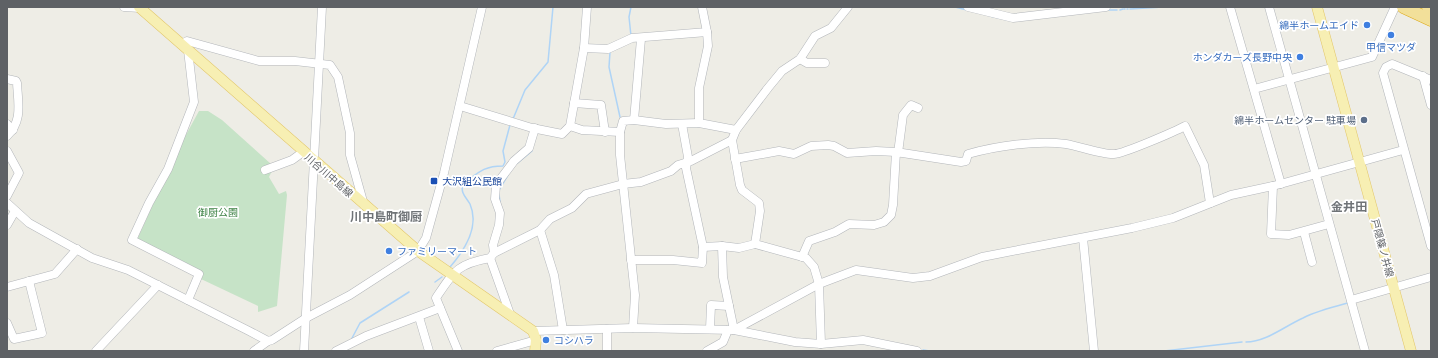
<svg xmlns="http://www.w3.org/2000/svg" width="1438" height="358" font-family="Manrope,'Noto Sans JP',sans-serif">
	<rect width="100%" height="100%" fill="#eeede6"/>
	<polygon fill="#c6e3c7" points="199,111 208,111 222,120 271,164 273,169 269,177 279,194 286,191 287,195 277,306 258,312 258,306 201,279 202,273 137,240 176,153"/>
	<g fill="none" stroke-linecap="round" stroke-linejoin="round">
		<g stroke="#afd4f6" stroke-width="1.5">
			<polyline points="955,7 967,10"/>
			<polyline points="1124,9 1125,9"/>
			<polyline points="1127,9 1128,9"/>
			<polyline points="1130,9 1163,7"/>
			<polyline points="1109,10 1117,10"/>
			<polyline points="1120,10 1123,9"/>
			<polyline points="990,16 1013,21"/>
			<polyline points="631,36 629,17 631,7"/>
			<polyline points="610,52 609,67 620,117"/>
			<polyline points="513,119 525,90 548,62 553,7"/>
			<polyline points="515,165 532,151"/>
			<polyline points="499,190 508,175"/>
			<polyline points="499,194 500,202"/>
			<path d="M450,267C464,251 480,227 470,204C466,197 460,193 463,184C478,173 483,166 503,166L505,162L503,151L510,125"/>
			<polyline points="435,282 442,277"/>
			<polyline points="351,340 360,323 409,292"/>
			<path d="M1246,342C1266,342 1285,326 1303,318C1317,311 1333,307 1348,303"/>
			<polyline points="923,350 930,351"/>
			<polyline points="1164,351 1242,342"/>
		</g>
		<defs>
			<g id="minor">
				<polyline points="124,7 140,8"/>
				<polyline points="968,7 1013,18 1106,7"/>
				<polyline points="1230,7 1281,184"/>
				<polyline points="1269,7 1365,351"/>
				<polyline points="182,44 187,41 259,61 295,61 330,65 338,77 350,133 350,155 364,205"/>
				<polyline points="584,48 608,49 632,38 707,32 702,7"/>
				<polyline points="800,59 807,63 825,63"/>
				<polyline points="1423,76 1431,105"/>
				<path d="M7,79L16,81L17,83C18,103 23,121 7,136"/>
				<polyline points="1431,80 1392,64 1386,67 1383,73 1431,246"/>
				<polyline points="1254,89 1372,57 1395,7"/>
				<polyline points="574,103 601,105 605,132"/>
				<polyline points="460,106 532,128 562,134 570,126 584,48 587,7"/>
				<polyline points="634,120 641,39"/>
				<polyline points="699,123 699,88 708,46 707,32"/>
				<polyline points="7,124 13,130"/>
				<polyline points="570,126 582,130 620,132"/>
				<polyline points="7,151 19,173 7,196"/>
				<polyline points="898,153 903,115 911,105 918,108"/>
				<path d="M735,159L779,151L794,154L811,146L828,145L834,146L847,153L876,151L896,152L961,162L966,161L968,154C996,146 1037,140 1066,144C1078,146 1104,155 1114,154C1123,154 1176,131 1185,126L1204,165L1210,203"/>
				<polyline points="265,170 292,160 303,152"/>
				<polyline points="1273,186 1271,234 1289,235 1329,224"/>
				<polyline points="7,203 29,223 92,258 128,270 249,331 268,341 272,340 306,318 350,295 418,251 426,238 444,173 482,7"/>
				<polyline points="7,225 15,211"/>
				<polyline points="540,230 554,275 563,330"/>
				<polyline points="1304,232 1312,262"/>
				<polyline points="1083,238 1094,351"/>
				<polyline points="755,244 760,211 759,203 742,190 740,185 732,140 736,130 768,88 782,71 800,59 815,36 831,28 848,7"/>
				<polyline points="722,246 723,277 734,330"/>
				<polyline points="703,247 722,246 739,248 755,244 806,258 814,267 819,284 821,344"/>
				<polyline points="494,253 493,245 499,225 500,213 495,199 496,185 514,161 529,148 535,128"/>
				<polyline points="802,257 809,241 835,232 849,224 874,225 884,222 891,215 893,205 896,152"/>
				<polyline points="490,258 510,314"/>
				<polyline points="631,260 673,260 702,263 703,247 686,168 688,157 682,124"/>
				<polyline points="7,287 55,274 77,249"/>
				<polyline points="188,300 199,274 132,240 149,203 168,169 194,102 188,50"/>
				<polyline points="1351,300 1431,277"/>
				<polyline points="419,317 429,351"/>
				<polyline points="7,323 14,339 42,333 29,281"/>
				<polyline points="633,328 635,295 620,155 620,132 623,121 634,120 666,124 699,123 736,130"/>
				<polyline points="710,329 711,305 729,306"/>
				<polyline points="734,330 819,284 856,270 913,278 930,276 982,257 1132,228 1173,218 1231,195 1273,186 1403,150"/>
				<polyline points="533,331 633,328 734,330 795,342 821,344 863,340 917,351"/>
				<polyline points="96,351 158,285"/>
				<polyline points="254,351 268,341"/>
				<polyline points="304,351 322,7"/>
				<polyline points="336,351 366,336 440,308"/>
				<path d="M458,351L436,298C454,271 457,264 490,258L494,253L540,230L550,219L572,208L586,194L623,184L641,182L671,171L678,165L691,161L732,140"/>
				<polyline points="497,351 536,340"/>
				<polyline points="607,351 607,329"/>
				<polyline points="707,351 723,342 728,330"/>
			</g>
			<g id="major">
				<polyline points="139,7 418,251 533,331 536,340 535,351"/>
				<polyline points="1317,7 1411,351"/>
			</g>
			<g id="highway">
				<polyline points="1403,7 1431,20"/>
				<polyline points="1428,7 1431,9"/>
			</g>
		</defs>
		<use href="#minor" stroke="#b3b6ba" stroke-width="9"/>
		<use href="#major" stroke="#e3c76b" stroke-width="11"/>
		<use href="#highway" stroke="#dda918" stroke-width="13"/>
		<use href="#minor" stroke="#fff" stroke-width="8"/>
		<use href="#major" stroke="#f7efb3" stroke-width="10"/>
		<use href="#highway" stroke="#f2e09a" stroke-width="12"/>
	</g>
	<g fill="#3f7fe0" stroke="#fff" stroke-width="1.5">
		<circle cx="1367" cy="25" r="4"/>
		<circle cx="1391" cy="35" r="4"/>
		<circle cx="1300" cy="57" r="4"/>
		<circle cx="389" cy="251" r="4"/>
		<circle cx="546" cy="340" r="4"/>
	</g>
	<circle fill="#5c6f8a" stroke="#fff" stroke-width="1.5" cx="1364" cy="120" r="4"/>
	<rect fill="#1a4fb4" stroke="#fff" stroke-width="1.5" x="430" y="177" width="8" height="8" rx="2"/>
	<g text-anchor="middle" stroke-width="3.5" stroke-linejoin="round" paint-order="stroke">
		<g font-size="10" fill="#366cbe" stroke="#fff" text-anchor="end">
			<text x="1359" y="29">綿半ホームエイド</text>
			<text x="1391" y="51" text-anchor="middle">甲信マツダ</text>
			<text x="1292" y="61">ホンダカーズ長野中央</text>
			<text x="397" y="255" text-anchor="start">ファミリーマート</text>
			<text x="554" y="344" text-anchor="start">コシハラ</text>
		</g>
		<g font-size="10" fill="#4e5e75" stroke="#fff" text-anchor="end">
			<text x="1356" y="124">綿半ホームセンター 駐車場</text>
		</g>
		<g font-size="10" fill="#5e6165" stroke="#fff">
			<text transform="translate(329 175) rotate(41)" y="4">川合川中島線</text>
			<text transform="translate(1383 248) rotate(75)" y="4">戸隠篠ノ井線</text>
		</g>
		<g font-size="10" fill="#164399" stroke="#fff" text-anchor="start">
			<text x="442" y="185">大沢組公民館</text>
		</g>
		<g font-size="10" fill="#3f8346" stroke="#fff">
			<text x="218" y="216">御厨公園</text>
		</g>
		<g font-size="12" font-weight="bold" fill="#6f7377" stroke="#fff">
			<text x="1349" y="211">金井田</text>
			<text x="386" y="221">川中島町御厨</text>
		</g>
	</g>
	<rect width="1438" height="358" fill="none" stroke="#5e6165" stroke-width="16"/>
</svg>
